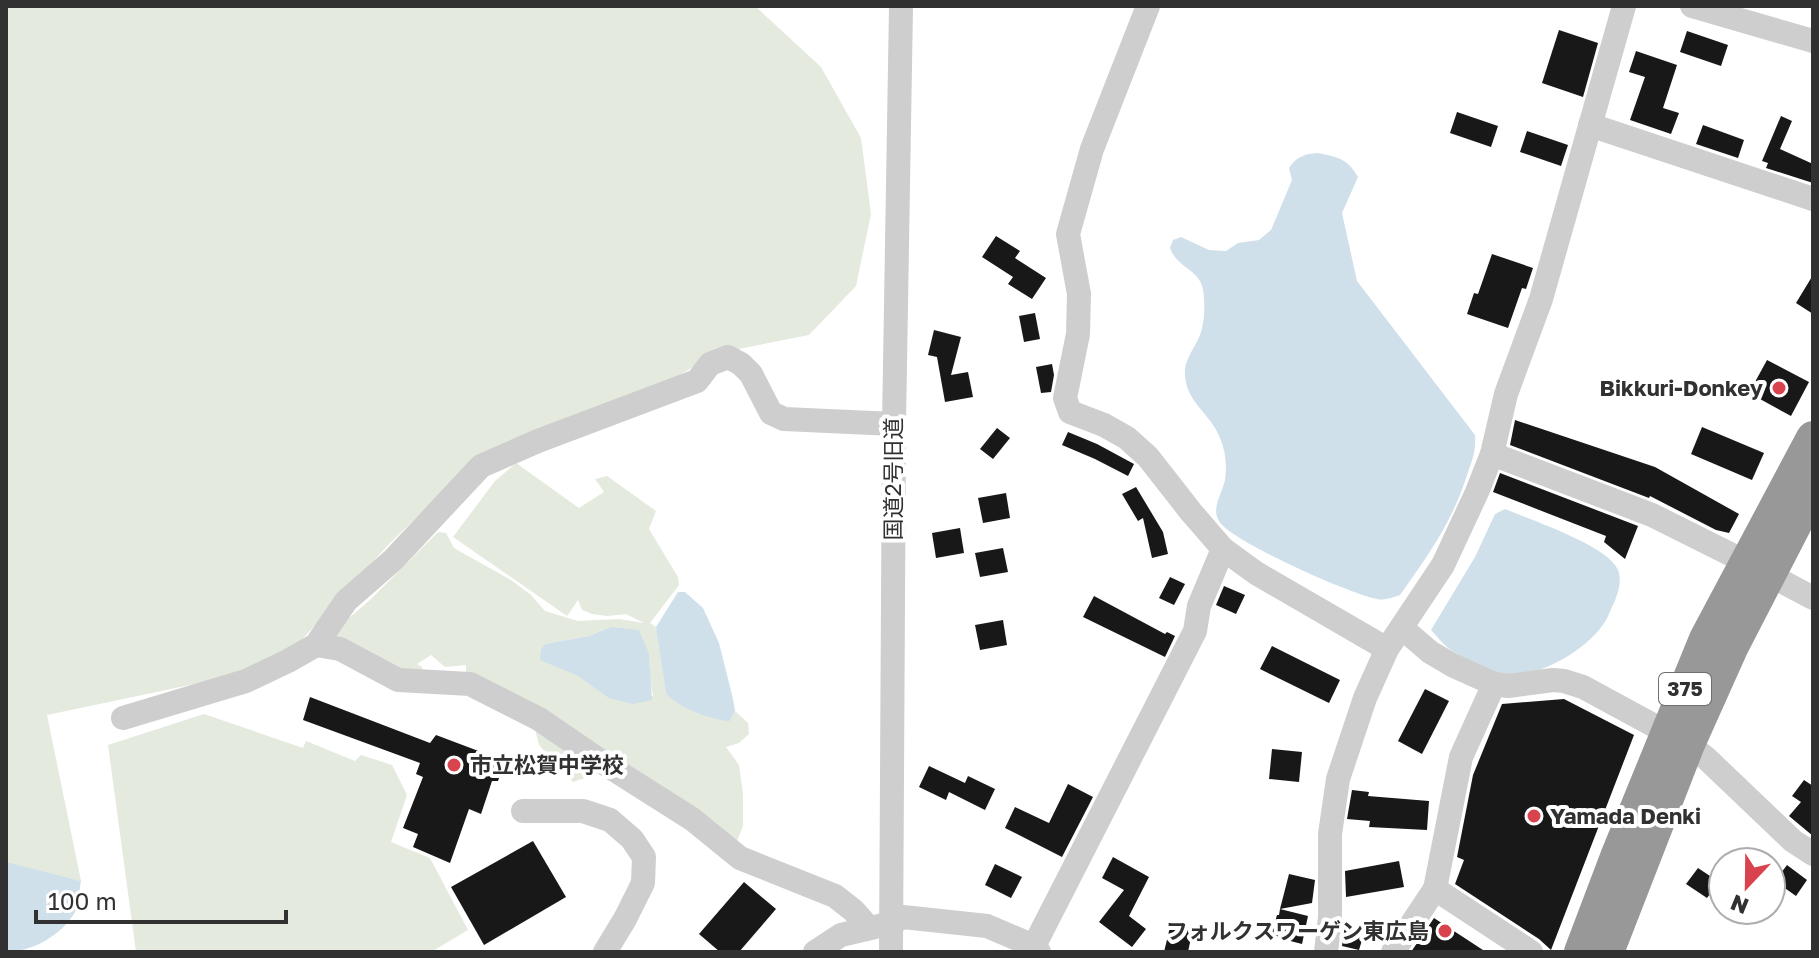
<svg xmlns="http://www.w3.org/2000/svg" width="1819" height="958" font-family="'Golos Text','Noto Sans JP',sans-serif">
	<rect width="100%" height="100%" fill="#fff"/>
	<g fill="#e4eade" fill-rule="evenodd">
		<polygon points="6,6 755,6 821,67 861,138 871,214 856,286 809,335 713,354 677,377 475,460 389,544 288,655 223,678 47,715 81,881 6,864"/>
		<path d="M516,463L579,508L604,492L595,479L607,476L656,511L649,529L678,577L679,585L650,623L656,627L658,635L666,693L730,721L735,711L748,723L749,734L739,743L726,747L739,765L743,794V826L735,846L466,676V665L445,667L431,655L417,664L422,667L424,675H415L327,637L371,599L438,532L446,533L454,548L511,580L531,595L545,611L578,621L619,619L644,623L626,614L607,616L592,614L582,610L578,600L567,616L453,537L495,481ZM611,627L649,654L650,678L653,696L591,685L545,644L589,636Z"/>
		<polygon points="204,714 303,748 306,741 355,761 361,755 392,765 407,795 391,842 430,858 468,930 431,952 136,952 108,745"/>
		<polygon points="535,729 602,772 573,782 539,745"/>
	</g>
	<g fill="#cfe0eb">
		<path d="M1318,153C1338,157 1348,159 1358,177L1342,213L1357,281L1475,435C1476,449 1473,459 1468,472C1453,521 1429,554 1400,595C1393,597 1384,601 1377,599C1352,595 1230,541 1219,521C1211,508 1222,494 1225,480C1227,466 1226,452 1220,438C1211,414 1187,403 1185,376C1183,359 1196,348 1201,332C1205,318 1205,304 1203,289C1199,269 1177,268 1170,248L1173,240L1181,237L1209,250L1226,251L1238,243L1259,240L1271,230L1292,180L1289,168C1297,156 1305,154 1318,153Z"/>
		<path d="M1505,509C1531,520 1605,545 1617,568C1623,579 1618,593 1614,603C1611,608 1609,615 1606,620C1590,648 1541,677 1509,675C1491,674 1462,658 1448,648C1442,643 1437,636 1431,630L1475,557L1495,514Z"/>
		<path d="M678,592H685L703,608L719,643L733,699L735,711L730,721C711,720 678,708 666,693L656,627Z"/>
		<polygon points="611,627 639,630 649,654 652,700 633,704 609,698 578,676 540,660 541,650 545,644 589,636"/>
		<path d="M6,862L81,881C79,890 80,904 75,912C62,935 32,952 6,952Z"/>
	</g>
	<g fill="#181818">
		<polygon points="1559,30 1598,43 1583,97 1542,83"/>
		<polygon points="1687,31 1728,45 1721,66 1680,52"/>
		<polygon points="1636,51 1677,65 1663,108 1679,113 1671,134 1630,120 1645,77 1629,72"/>
		<polygon points="1457,112 1498,126 1491,147 1450,133"/>
		<polygon points="1781,116 1792,121 1780,149 1813,164 1813,183 1766,168 1768,163 1762,161"/>
		<polygon points="1703,125 1744,140 1738,158 1696,144"/>
		<polygon points="1527,131 1568,145 1561,166 1520,152"/>
		<polygon points="996,236 1020,251 1015,258 1046,278 1032,299 1008,284 1013,277 982,257"/>
		<polygon points="1492,254 1533,268 1526,289 1522,288 1508,328 1467,314 1474,293 1478,294"/>
		<polygon points="1813,275 1813,314 1796,303"/>
		<polygon points="1035,313 1040,339 1024,342 1019,316"/>
		<polygon points="934,330 961,337 951,375 968,372 973,397 945,402 937,357 928,355"/>
		<polygon points="1767,360 1809,382 1791,416 1749,393"/>
		<polygon points="1052,364 1054,375 1051,392 1041,393 1036,367"/>
		<polygon points="1515,420 1655,467 1739,514 1729,533 1716,530 1650,496 1649,498 1510,445"/>
		<polygon points="1702,427 1764,453 1752,480 1691,454"/>
		<polygon points="997,428 1010,438 993,459 980,449"/>
		<polygon points="1068,432 1097,444 1134,464 1128,476 1095,459 1062,445"/>
		<polygon points="1500,473 1638,526 1625,559 1604,542 1606,536 1493,492"/>
		<polygon points="1136,487 1163,532 1168,554 1152,558 1143,518 1138,521 1122,494"/>
		<polygon points="1006,493 1010,518 983,523 978,498"/>
		<polygon points="960,528 964,553 936,558 932,533"/>
		<polygon points="1003,548 1008,572 980,577 975,553"/>
		<polygon points="1170,577 1185,584 1174,605 1159,598"/>
		<polygon points="1224,586 1245,595 1236,614 1216,605"/>
		<polygon points="1094,596 1165,634 1167,632 1175,636 1165,657 1083,617"/>
		<polygon points="1003,620 1007,645 980,650 975,625"/>
		<polygon points="1272,646 1340,680 1329,703 1260,669"/>
		<polygon points="1425,689 1449,701 1422,754 1398,741"/>
		<polygon points="310,697 430,743 436,735 505,761 498,781 492,781 481,814 469,809 450,863 413,847 418,834 403,828 423,777 416,774 420,763 303,720"/>
		<polygon points="1564,699 1634,735 1551,950 1539,939 1455,884 1464,860 1457,857 1473,775 1502,704"/>
		<polygon points="1272,749 1302,752 1299,782 1269,779"/>
		<polygon points="929,766 965,783 968,776 995,789 985,810 949,792 946,800 919,787"/>
		<polygon points="1804,780 1813,786 1813,836 1789,816 1801,802 1792,796"/>
		<polygon points="1068,784 1093,797 1062,857 1005,828 1015,807 1049,823"/>
		<polygon points="1352,790 1369,792 1368,796 1429,801 1427,830 1369,827 1370,821 1347,819"/>
		<polygon points="533,841 566,897 484,945 451,887"/>
		<polygon points="1113,857 1149,877 1129,916 1146,929 1132,947 1099,922 1124,890 1102,878"/>
		<polygon points="1399,861 1404,887 1346,897 1345,871"/>
		<polygon points="995,864 1022,877 1011,898 985,885"/>
		<polygon points="1787,865 1807,880 1796,896 1775,881"/>
		<polygon points="1698,868 1719,882 1707,898 1686,884"/>
		<polygon points="1289,874 1315,880 1312,903 1280,909"/>
		<polygon points="744,882 776,909 739,952 720,952 699,934"/>
		<polygon points="1280,909 1308,916 1302,944 1271,936 1277,915 1279,915"/>
		<polygon points="1434,918 1486,952 1411,952"/>
		<polygon points="1171,923 1193,928 1188,952 1164,952"/>
		<polygon points="1345,925 1365,930 1359,950 1342,946"/>
	</g>
	<g fill="none" stroke-linecap="round" stroke-linejoin="round">
		<g stroke="#cecece" stroke-width="24">
			<polyline points="1148,6 1092,149 1068,234 1079,294 1078,334 1065,398 1070,412 1104,425 1127,438 1148,457 1191,512 1223,549 1256,573 1387,649"/>
			<polyline points="1692,6 1813,41"/>
			<polyline points="1590,125 1813,199"/>
			<polyline points="1492,454 1652,515 1730,554 1813,598"/>
			<polyline points="1402,628 1430,652 1452,665 1494,684 1508,686 1553,680 1564,681 1583,687 1688,744 1706,758 1793,841 1813,854"/>
			<polyline points="316,645 340,649 398,680 470,684 539,719 599,760 692,819 740,858 835,896 854,911 869,928"/>
			<polyline points="1494,684 1461,757 1435,889 1531,952"/>
			<polyline points="123,718 246,681 288,661 316,645 346,601 393,560 481,466 538,441 697,381 710,364 728,357 741,364 751,374 771,413 784,419 894,424"/>
			<polyline points="523,811 583,811 610,820 632,839 644,857 643,883 625,919 605,952"/>
			<polyline points="1034,946 1195,631 1199,606 1223,549"/>
			<polyline points="815,952 841,935 892,923 903,917 987,926 1034,946 1039,952"/>
			<polyline points="891,952 894,424 901,6"/>
			<polyline points="1326,952 1330,917 1330,834 1338,779 1365,698 1387,649 1443,565 1477,492 1492,454 1506,394 1541,299 1624,6"/>
			<polyline points="1393,952 1435,889"/>
		</g>
		<g stroke="#989898" stroke-width="34">
			<polyline points="1581,952 1617,857 1706,639 1813,438"/>
			<polyline points="1607,952 1688,744 1731,648 1813,489"/>
		</g>
	</g>
	<g fill="#d9434d" stroke="#fff" stroke-width="3">
		<circle cx="1779" cy="388" r="8"/>
		<circle cx="454" cy="765" r="8"/>
		<circle cx="1534" cy="816" r="8"/>
		<circle cx="1445" cy="931" r="8"/>
	</g>
	<g text-anchor="middle" stroke-width="8" stroke-linejoin="round" paint-order="stroke">
		<rect fill="#fff" stroke="#6f6f6f" stroke-width="2" x="1659" y="673" width="52" height="32" rx="6"/>
		<g font-size="20" font-weight="bold" fill="#313131">
			<text x="1685" y="696">375</text>
		</g>
		<g font-size="22" font-weight="bold" fill="#313131" stroke="#fff" text-anchor="end">
			<text x="1763" y="396">Bikkuri-Donkey</text>
			<text x="470" y="773" text-anchor="start">市立松賀中学校</text>
			<text x="1550" y="824" text-anchor="start">Yamada Denki</text>
			<text x="1429" y="939">フォルクスワーゲン東広島</text>
		</g>
		<g font-size="22" fill="#313131" stroke="#fff">
			<text transform="translate(893 479) rotate(-90)" y="8">国道2号旧道</text>
		</g>
	</g>
	<rect width="1819" height="958" fill="none" stroke="#313131" stroke-width="16"/>
	<g transform="translate(1747 886) rotate(202)"><circle r="38" fill="#ffffff" stroke="#adadad" stroke-width="2"/>
	<path d="M0-6L14 30L0 20L-14 30Z" fill="#d9434d"/>
	<text y="-12" font-size="22" font-weight="bold" text-anchor="middle" fill="#313131">N</text>
	</g>
	<path d="M36 910v12h250v-12" fill="none" stroke="#313131" stroke-width="4"/>
	<text x="48" y="910" font-size="24" fill="#313131" stroke="#ffffff" stroke-width="6" paint-order="stroke">100 m</text>
</svg>
